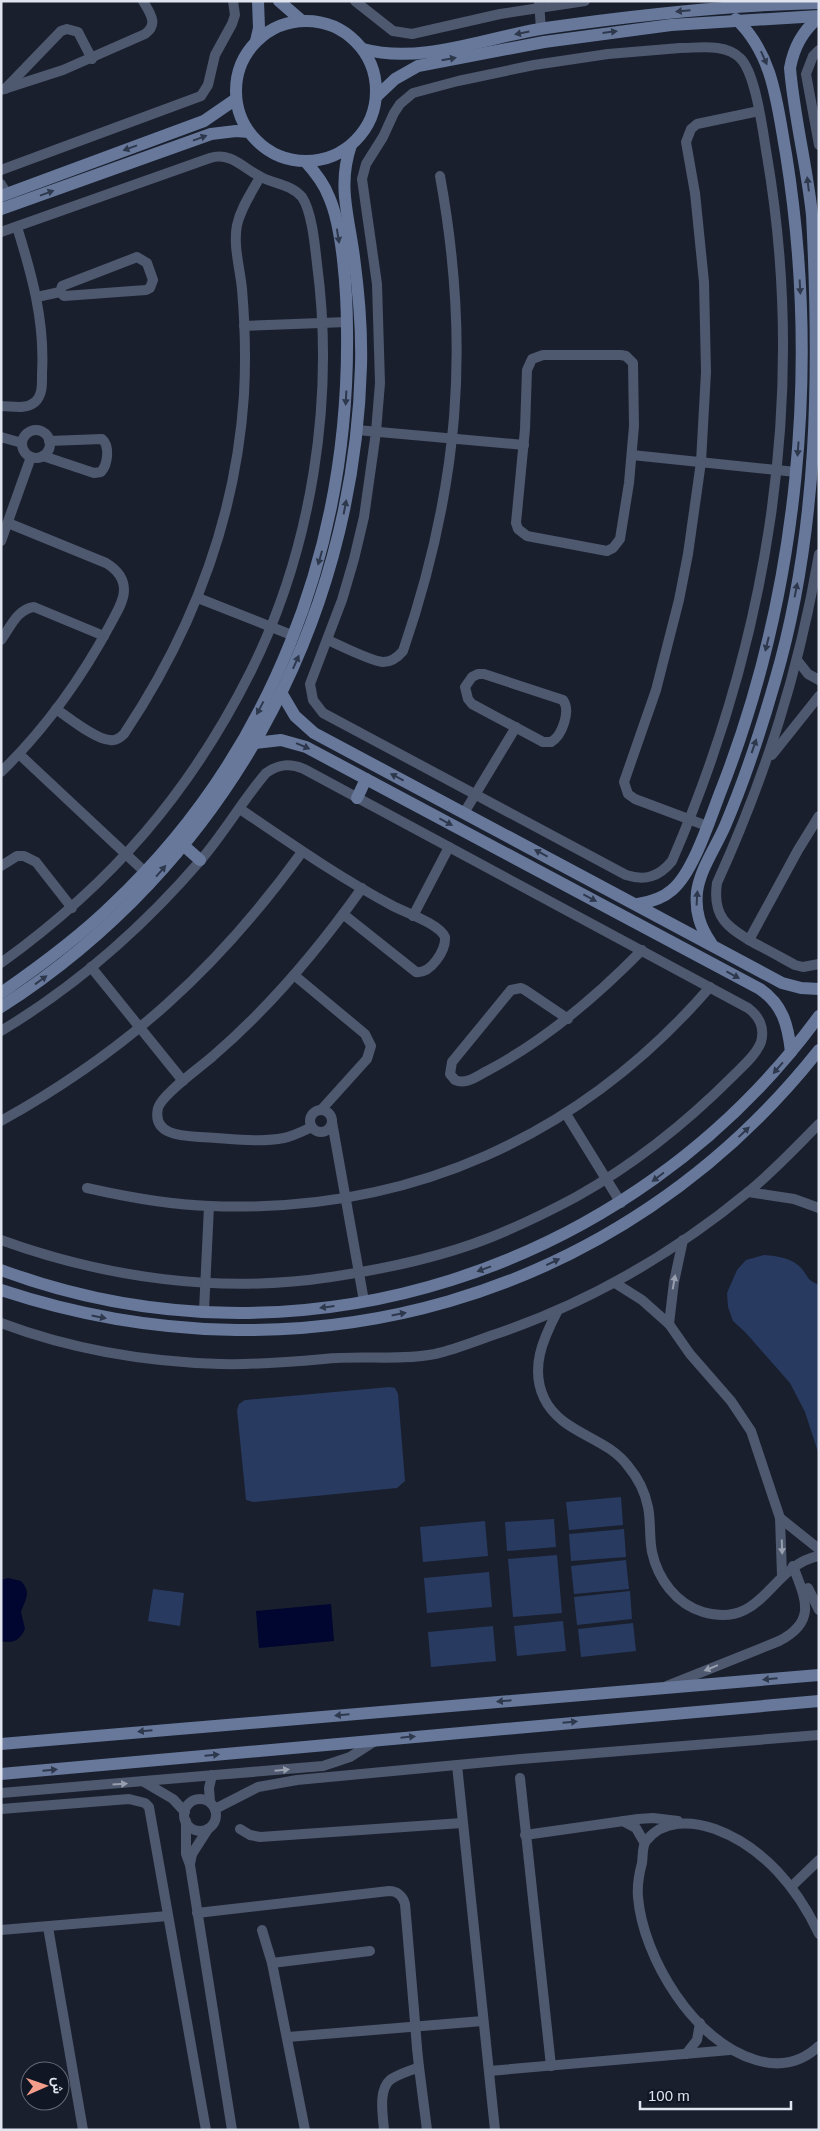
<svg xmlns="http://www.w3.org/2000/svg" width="820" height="2131" font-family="Helvetica,Vazirmatn,sans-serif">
	<rect width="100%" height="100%" fill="#191f2d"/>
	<g fill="#283a60">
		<path d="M764,1255C777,1256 793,1258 802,1269C810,1279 806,1279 819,1285V1455L805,1412L790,1383L746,1333L733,1321L728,1307L727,1293L737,1270L746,1260Z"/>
		<polygon points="390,1387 395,1388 398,1394 405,1481 397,1488 253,1502 246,1500 237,1410 239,1404 245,1400"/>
		<polygon points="621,1497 623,1525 569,1530 566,1502"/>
		<polygon points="554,1519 556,1547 507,1551 505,1522"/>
		<polygon points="485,1521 488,1556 423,1562 420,1527"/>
		<polygon points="624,1529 626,1557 571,1561 569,1534"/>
		<polygon points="557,1555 562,1613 513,1617 508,1559"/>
		<polygon points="626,1560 629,1589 574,1594 571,1566"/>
		<polygon points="489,1572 492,1607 427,1613 424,1578"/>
		<polygon points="153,1589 184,1593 180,1626 148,1621"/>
		<polygon points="630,1591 632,1619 577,1625 574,1597"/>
		<polygon points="563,1621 566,1651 517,1656 514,1626"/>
		<polygon points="633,1623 636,1651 581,1657 578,1629"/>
		<polygon points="493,1626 496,1661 431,1667 428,1632"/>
	</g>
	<g fill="#00062f">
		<path d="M8,1578L21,1581C32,1593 25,1600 21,1612L25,1629C20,1640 13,1644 1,1641V1580Z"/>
		<polygon points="331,1604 334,1641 259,1648 256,1611"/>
	</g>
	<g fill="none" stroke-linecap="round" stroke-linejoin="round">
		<g stroke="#4e586e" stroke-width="10">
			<polyline points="355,1 393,31 412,34 500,14 585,1"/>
			<polyline points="539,2 541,29"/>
			<path d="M680,48C699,48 725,43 740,58C756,73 763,133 767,156C808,397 768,639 672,861C659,877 645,881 626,875L323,713L313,700L310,684L342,600L354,559L364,517L376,432L380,383L377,284L362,179L366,164L383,137L394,113L400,104L413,93L458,81L534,65L608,54Z"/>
			<polyline points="819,50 813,56 806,74 819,145"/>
			<polyline points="5,89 61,31 67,29 78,32 92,59"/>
			<path d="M1,90L63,70L145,34C159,24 150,13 143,1"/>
			<polyline points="1,170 201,96 208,85 215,55 232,24 235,15 233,1"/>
			<polyline points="1,184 7,194"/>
			<path d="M1,232L210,158C231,151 245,170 263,178C276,184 292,185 302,197C312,212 315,246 317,264C335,400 312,548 251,671C190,793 112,883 1,963"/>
			<polygon points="137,257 147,263 153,280 150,288 146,290 64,296 60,292 62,286"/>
			<polyline points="37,297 60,292"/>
			<polyline points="244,326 347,322"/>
			<polygon points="543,355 621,355 626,356 633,363 634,426 629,483 620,539 613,548 607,551 527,536 518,529 516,523 525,429 527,370 532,359"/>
			<path d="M1,406C12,406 26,410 35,402C43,395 42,383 42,373C45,322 32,275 17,227"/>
			<polyline points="357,430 524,445"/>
			<circle cx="36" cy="444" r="14"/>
			<polyline points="1,437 22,443"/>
			<polyline points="632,455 796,472"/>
			<path d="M43,456L94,473L101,472C108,464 110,446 102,439L49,441"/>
			<polyline points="1,541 31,457"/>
			<path d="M819,554C799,671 766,775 717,883C712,917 727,927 754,943C768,950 782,958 795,965L803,967L819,964"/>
			<polyline points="198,598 294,636"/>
			<path d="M1,640C10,628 17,609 34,607L104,636"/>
			<path d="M328,640C341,646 371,661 383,662C392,662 398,657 403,651C459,488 471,345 440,176"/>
			<polyline points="797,660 808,674 819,680"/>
			<path d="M478,674H484L563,700C571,711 562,736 551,742H543L472,704L468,699L465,687L472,677Z"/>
			<path d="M56,709C68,717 96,740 110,740C115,741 120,738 124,734C192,632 236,518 244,395C246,359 245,324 242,289C240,268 233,246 237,225C241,207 252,192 260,177"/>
			<polyline points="19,754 145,872"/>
			<polyline points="772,755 819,696"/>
			<path d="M1,772C45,729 81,679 110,625C115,615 124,602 124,590C124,577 116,569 106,563L8,523"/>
			<path d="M240,809C290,843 340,878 393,906C407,913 439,924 445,937C446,950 431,974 416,972L343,914"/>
			<polyline points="464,813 516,727"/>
			<polyline points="707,826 635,799 628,794 624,782 656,690 679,600 688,554 701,462 706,372 704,282 695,193 686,142 691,129 697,124 759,111"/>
			<polyline points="1,866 17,856 24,856 36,862 72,908"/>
			<polyline points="413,916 449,847"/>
			<polyline points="749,940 798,850 819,816"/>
			<polyline points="91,967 183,1081"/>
			<polyline points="294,975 365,1034 371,1046 367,1059 321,1110"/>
			<path d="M568,1019L525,990L521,988L511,990L452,1062L450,1074L455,1080C466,1085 477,1076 487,1071C546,1040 596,997 642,950"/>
			<path d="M1,1031C76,986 143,927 200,861C224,833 243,800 266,773C279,764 290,763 304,769L748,1008C759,1016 765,1028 761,1042C756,1055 743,1066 733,1076C686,1123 635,1164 576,1197C548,1212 519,1226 489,1238C438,1258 385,1269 331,1277C220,1294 106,1278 1,1240"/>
			<circle cx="321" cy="1121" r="11"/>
			<polyline points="566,1114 621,1203"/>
			<path d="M1,1121C127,1051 218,968 302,852"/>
			<polyline points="332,1122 364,1301"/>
			<path d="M312,1127C303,1131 294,1136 284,1138C258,1143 227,1138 200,1137C182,1136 152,1135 158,1108C162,1094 201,1067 213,1056C270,1007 318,950 362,888"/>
			<path d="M87,1188C127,1197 168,1205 210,1206C409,1214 580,1137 710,987"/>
			<polyline points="748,1192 794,1199 819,1208"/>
			<polyline points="615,1283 642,1300 669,1324 690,1354 731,1401 751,1431 780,1518 782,1575"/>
			<polyline points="204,1311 209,1206"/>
			<path d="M557,1312C543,1339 530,1368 544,1398C561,1434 606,1436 628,1466C638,1478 645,1492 648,1507C651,1521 649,1537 652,1552C658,1579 676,1604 703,1612C764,1630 770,1565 819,1556"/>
			<path d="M1,1323C70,1349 148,1362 221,1364C255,1365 290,1362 324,1359C361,1355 398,1361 435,1354C457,1349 478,1340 499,1333C589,1302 674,1253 748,1192C773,1172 796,1147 819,1124"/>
			<polyline points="669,1324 674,1282 683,1240"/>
			<polyline points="780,1518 819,1549"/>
			<polyline points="808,1588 819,1610"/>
			<path d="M667,1686L779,1641C818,1621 805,1598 793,1566"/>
			<polyline points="457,1765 495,2130"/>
			<polyline points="520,1778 551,2066"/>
			<polyline points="144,1782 173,1799 185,1812"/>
			<polyline points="1,1793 323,1766 350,1757 375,1741"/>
			<circle cx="200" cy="1815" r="16"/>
			<polyline points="210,1802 209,1788 212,1775"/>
			<polyline points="1,1809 129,1799 145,1803 149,1807 206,2130"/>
			<polyline points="215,1809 258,1787 297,1780 521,1759 819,1735"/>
			<polyline points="186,1821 186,1854 190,1865 232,2130"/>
			<polyline points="623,1821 636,1828 644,1842"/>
			<polyline points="240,1829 250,1835 260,1837 462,1823"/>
			<polyline points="525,1835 638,1819 653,1818 678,1821"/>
			<polyline points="190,1864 192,1854 208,1829"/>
			<polyline points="792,1886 819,1860"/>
			<path d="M197,1913L389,1891C397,1891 403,1896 405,1904L414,2010"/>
			<polyline points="48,1927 83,2130"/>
			<polyline points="1,1930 168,1916"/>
			<polyline points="262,1930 272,1963 305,2130"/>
			<path d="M819,1934C798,1889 764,1847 715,1829C692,1821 663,1819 646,1841C642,1846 643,1857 642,1863C639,1874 637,1885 638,1897C643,1958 695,2043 756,2060C779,2067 801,2063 819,2046"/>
			<polyline points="272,1963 370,1951"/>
			<polyline points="288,2037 483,2021"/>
			<polyline points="417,2048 419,2067"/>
			<polyline points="686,2054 697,2040 700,2023"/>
			<polyline points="489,2071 730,2050"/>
			<path d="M384,2130C383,2116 378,2090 390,2080C398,2074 410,2071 419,2067L427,2130"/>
		</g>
		<g stroke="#67789b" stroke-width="12">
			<polyline points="279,1 301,20"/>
			<circle cx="306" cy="91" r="70"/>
			<polyline points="256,41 259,28 258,1"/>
			<path d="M363,49C422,65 487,37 546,28C637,15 727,5 819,3"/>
			<polyline points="377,96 395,79 418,66 544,42 671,25 819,16"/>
			<polyline points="1,196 204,121 236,99"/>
			<polyline points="1,209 211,134 236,131 249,132"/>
			<polyline points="282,694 295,716 314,733 782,983 801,988 819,989"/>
			<path d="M255,743L281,740L306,747L760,989C783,1005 788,1025 791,1052"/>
			<polyline points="357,798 366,779"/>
			<polyline points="183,845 200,860"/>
			<path d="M638,904C650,902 662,899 672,890C693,873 710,819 720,793C799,593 820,366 786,154C777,105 774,55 736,19"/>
			<path d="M711,943C700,927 695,912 697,892C700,869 716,847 725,826C745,779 761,730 775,681C819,531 820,370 812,215C807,166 794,117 790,68C794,47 802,32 819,17"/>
			<path d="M1,993C40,966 77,939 111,906C271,756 350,548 347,330C347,295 343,228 329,197C324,183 315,172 305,161"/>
			<path d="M1,1007C221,866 354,627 361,366C362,330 359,294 354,257C349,217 337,186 351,145"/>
			<path d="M1,1270C299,1381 633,1270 819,1016"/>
			<path d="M1,1290C303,1390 621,1300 819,1050"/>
			<polyline points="1,1744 819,1675"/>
			<polyline points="1,1774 819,1701"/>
		</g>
		<polyline stroke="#4e586e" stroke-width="10" points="414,2010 417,2048"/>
	</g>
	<defs><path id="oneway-solid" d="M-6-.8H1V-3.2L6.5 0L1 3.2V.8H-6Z" transform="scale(1.25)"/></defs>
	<g fill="#2e384d">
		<use href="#oneway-solid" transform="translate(683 11) rotate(175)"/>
		<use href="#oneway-solid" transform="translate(610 32) rotate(-7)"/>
		<use href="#oneway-solid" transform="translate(522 33) rotate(169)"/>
		<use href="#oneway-solid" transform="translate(764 58) rotate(66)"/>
		<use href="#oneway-solid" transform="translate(449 59) rotate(-10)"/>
		<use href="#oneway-solid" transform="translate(200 138) rotate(-20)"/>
		<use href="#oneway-solid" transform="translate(130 148) rotate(160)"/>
		<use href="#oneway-solid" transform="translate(808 184) rotate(-97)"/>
		<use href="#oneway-solid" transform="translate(47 193) rotate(-20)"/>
		<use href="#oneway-solid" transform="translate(338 236) rotate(81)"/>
		<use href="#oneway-solid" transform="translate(800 287) rotate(87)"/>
		<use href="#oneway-solid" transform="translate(346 398) rotate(93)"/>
		<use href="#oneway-solid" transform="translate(798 449) rotate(94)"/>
		<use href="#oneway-solid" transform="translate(345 507) rotate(-79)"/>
		<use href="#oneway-solid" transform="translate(320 558) rotate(106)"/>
		<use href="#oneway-solid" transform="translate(796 590) rotate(-79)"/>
		<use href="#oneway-solid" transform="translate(767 644) rotate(104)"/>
		<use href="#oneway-solid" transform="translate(296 662) rotate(-66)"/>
		<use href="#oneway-solid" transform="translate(260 708) rotate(118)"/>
		<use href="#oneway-solid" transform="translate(303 746) rotate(23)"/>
		<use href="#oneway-solid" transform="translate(754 746) rotate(-71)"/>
		<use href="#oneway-solid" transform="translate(397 777) rotate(-152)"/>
		<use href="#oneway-solid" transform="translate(446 822) rotate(28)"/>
		<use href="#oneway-solid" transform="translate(541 853) rotate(-152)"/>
		<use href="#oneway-solid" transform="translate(161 871) rotate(-49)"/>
		<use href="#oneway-solid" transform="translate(590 898) rotate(28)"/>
		<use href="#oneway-solid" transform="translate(697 898) rotate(-87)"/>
		<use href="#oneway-solid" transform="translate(733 975) rotate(28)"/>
		<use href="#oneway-solid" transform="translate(41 980) rotate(-36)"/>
		<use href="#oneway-solid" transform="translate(778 1068) rotate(131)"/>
		<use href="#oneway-solid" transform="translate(744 1132) rotate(-43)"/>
		<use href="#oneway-solid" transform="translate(658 1177) rotate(143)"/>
		<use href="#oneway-solid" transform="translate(553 1262) rotate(-25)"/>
		<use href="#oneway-solid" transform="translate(484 1269) rotate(160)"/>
		<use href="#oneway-solid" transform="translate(327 1307) rotate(173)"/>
		<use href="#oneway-solid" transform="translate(399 1314) rotate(-11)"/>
		<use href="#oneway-solid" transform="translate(99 1317) rotate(11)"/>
		<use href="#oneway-solid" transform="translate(770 1679) rotate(175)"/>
		<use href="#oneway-solid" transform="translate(504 1701) rotate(175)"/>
		<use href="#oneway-solid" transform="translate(342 1715) rotate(175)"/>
		<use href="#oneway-solid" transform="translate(570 1722) rotate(-5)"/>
		<use href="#oneway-solid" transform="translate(145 1731) rotate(175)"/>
		<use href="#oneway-solid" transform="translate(408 1737) rotate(-6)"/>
		<use href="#oneway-solid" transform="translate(212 1755) rotate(-5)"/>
		<use href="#oneway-solid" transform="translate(50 1770) rotate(-5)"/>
	</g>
	<g fill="#979eae">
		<use href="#oneway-solid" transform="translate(674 1282) rotate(-80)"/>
		<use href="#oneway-solid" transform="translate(782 1547) rotate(88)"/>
		<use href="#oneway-solid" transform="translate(711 1668) rotate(158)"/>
		<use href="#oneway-solid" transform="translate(282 1770) rotate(-5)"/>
		<use href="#oneway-solid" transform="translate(120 1784) rotate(-4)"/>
	</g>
	<rect width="820" height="2131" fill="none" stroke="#e0e4ee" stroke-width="5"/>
	<g transform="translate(45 2086) rotate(88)"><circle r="24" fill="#101623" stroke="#636874"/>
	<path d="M0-4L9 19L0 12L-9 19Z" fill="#f49d8b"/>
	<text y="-8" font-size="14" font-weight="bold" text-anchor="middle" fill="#e0e4ee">ش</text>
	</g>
	<path d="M640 2101v8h151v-8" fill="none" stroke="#e0e4ee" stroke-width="2.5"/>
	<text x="648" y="2101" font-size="15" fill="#e0e4ee" stroke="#101623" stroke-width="4" paint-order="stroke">100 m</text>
</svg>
